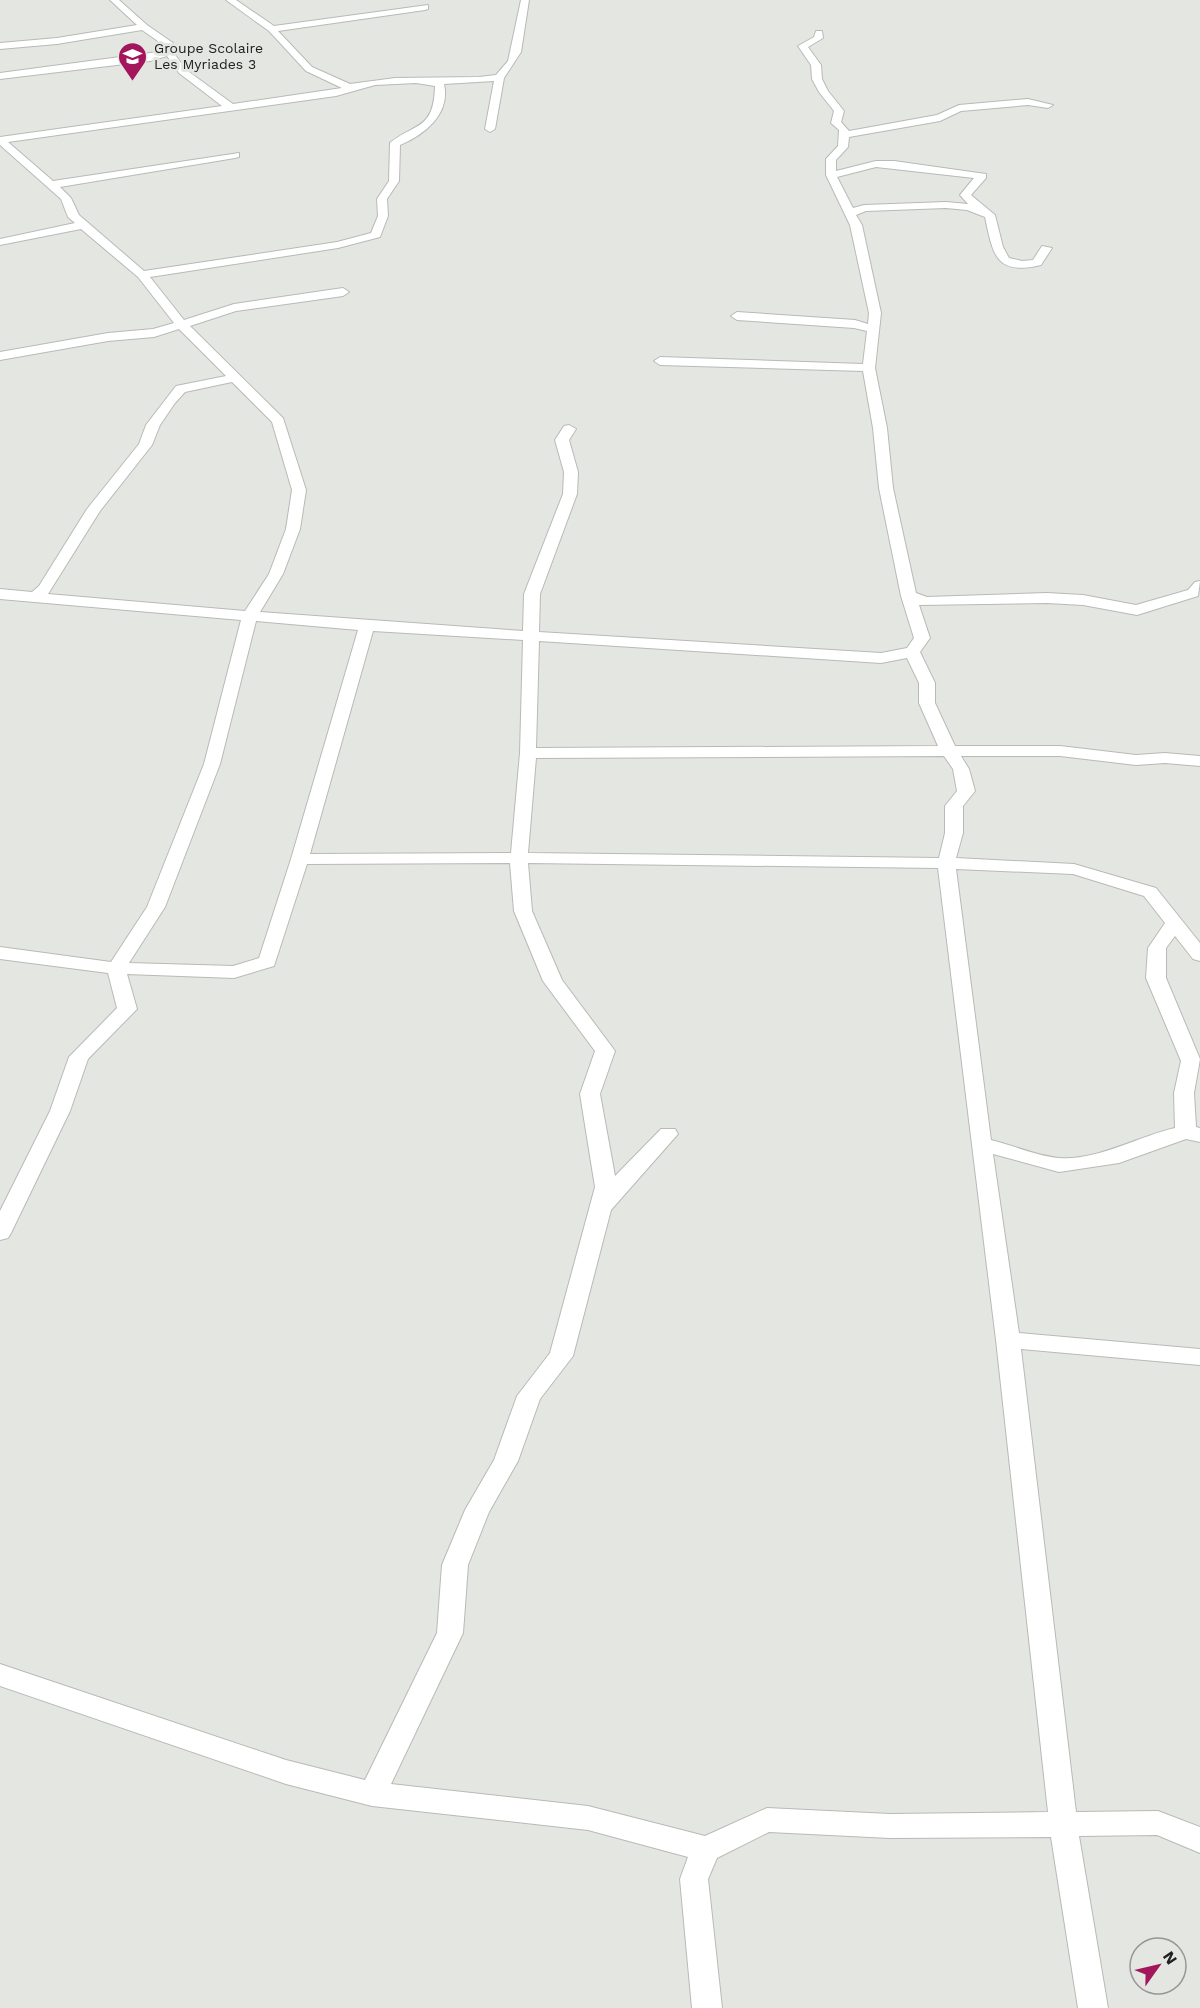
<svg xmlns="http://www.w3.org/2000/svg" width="1200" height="2008" font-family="'Work Sans',sans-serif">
	<rect width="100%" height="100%" fill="#e4e6e2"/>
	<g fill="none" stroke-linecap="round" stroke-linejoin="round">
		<defs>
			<path id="street" d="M110,0H119L147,25L173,43L174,53L185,69L233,104L342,88L306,71L269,31L226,0H236L274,26L428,5V9L425,10L278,31L312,67L350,84L395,78L479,77L496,75L508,61L521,0H529L521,52L504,78L495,129L490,132L485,129L494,81L444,84C451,114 424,135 400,145L399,181L387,199L388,216L380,237L338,248L150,277L184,320L234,304L343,288L349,292L343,296L236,311L190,326L283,418L306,490L300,529L283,574L260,612L523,631L524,594L563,494L564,472L555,440L564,426L569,425L576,429L569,440L578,472L577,494L540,594L539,632L881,653L907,648L914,638L901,596L879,488L873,428L863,371L660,365L654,361L660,357L863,364L867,331L854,328L737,320L731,316L737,312L855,320L868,324L869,313L850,225L826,175V159L838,146L839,130L831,123L834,111L819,92L812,79L811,65L798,46L814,37L816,31H822L823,38L808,47L821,65L822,79L828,91L844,111L841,122L849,131L937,115L959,105L1028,99L1053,105L1048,108L1028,105L961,111L940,121L849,137L848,147L836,160V171L876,161H894L986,174V178L971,195L995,215L1003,247L1009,258L1022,261L1033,260L1042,246L1052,248L1041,265C995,276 993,254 985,217L967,210L946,208L866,211L856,215L862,225L881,313L875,368L887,428L893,488L916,593L927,597L1047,593L1083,595L1136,605L1188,590L1195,582L1200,581L1198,596L1137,615L1083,605L1047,603L919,605L930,638L920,652L935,683V703L955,746H1060L1136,755L1165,753L1200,756V766L1165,763L1136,765L1060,756H961L969,769L975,791L963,806V833L956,858L1074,864L1156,888L1200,943V961L1193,959L1175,936L1166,948V978L1200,1059L1194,1093L1196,1127L1200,1128V1142L1186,1139L1119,1163L1059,1172L993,1154L1019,1333L1200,1349V1365L1021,1349L1076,1812L1158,1811L1200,1827V1853L1157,1835L1079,1836L1108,2008H1078L1051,1837L890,1838L769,1832L717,1858L708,1879L722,2008H692L680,1879L688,1857L588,1830L372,1806L286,1784L0,1686V1664L286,1760L365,1780L437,1633L442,1565L465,1510L494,1460L517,1396L550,1353L595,1187L580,1094L595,1051L543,981L514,911L510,863L307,864L274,966L234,978L127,974L137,1009L88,1059L70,1111L11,1233L8,1238L0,1240V1211L50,1111L69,1057L117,1008L108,973L0,959V947L111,962L147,907L204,764L241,620L0,599V589L32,592L39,586L87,509L139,444L146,425L176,386L226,376L179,329L154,337L108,341L0,360V352L108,333L153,329L174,323L138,277L81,229L0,245V239L75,223L68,217L61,199L0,145V137L222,106L179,73L167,56L150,61L0,79V73L165,51V46L142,30L57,44L0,49V43L57,38L137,25ZM416,83L435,86C434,131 414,123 390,143L389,181L377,199L378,216L371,233L337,242L144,271L79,215L71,198L60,187L235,158L239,157V153L53,181L8,142L336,96L375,85ZM876,167L974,178L960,195L968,204L946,202L864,205L853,208L837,177ZM232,382L272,422L292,490L286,529L269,574L245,611L48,594L100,511L152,445L160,425L175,403L185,392ZM256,621L358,630L291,859L259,958L233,966L129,963L165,907L220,764ZM373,631L523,640L520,753L511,853L310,854ZM539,641L881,663L907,658L919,683V703L938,746L536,748ZM944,756L953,769L957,791L945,806V833L939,858L528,853L536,758ZM528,863L938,868L996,1340L1048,1812L890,1814L767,1808L705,1836L588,1806L391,1784L463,1633L468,1565L489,1512L518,1461L540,1399L573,1356L611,1210L678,1134L675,1129H661L615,1176L600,1094L615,1051L562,980L532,911ZM956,869L1073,874L1144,896L1165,923L1148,948L1146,978L1181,1061L1174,1093L1175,1128C1139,1136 1097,1161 1059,1158C1037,1156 1012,1145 991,1140Z"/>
		</defs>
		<use href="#street" stroke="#b8bab6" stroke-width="2"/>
		<use href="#street" fill="#fff" fill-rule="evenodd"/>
	</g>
	<defs>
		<symbol id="school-pin" viewBox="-11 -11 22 30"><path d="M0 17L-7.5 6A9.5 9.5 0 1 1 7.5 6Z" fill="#a3165c" stroke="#e4e6e2"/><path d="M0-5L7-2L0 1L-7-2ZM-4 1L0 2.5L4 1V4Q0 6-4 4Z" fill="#fff"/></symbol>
	</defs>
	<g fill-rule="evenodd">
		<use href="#school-pin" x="116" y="40" width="33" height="45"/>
	</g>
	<g text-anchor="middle" stroke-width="6" stroke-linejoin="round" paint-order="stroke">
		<g font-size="14" fill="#202120" stroke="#e4e6e2" text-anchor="start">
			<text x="154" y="53">Groupe Scolaire<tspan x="154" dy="16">Les Myriades 3</tspan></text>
		</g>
	</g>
	<g transform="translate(1158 1966) rotate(56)"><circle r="28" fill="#e4e6e2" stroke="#969794" stroke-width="1.5"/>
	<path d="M0-4.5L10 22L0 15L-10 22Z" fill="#a3165c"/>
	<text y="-9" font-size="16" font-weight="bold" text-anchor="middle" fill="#202120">N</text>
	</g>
</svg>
